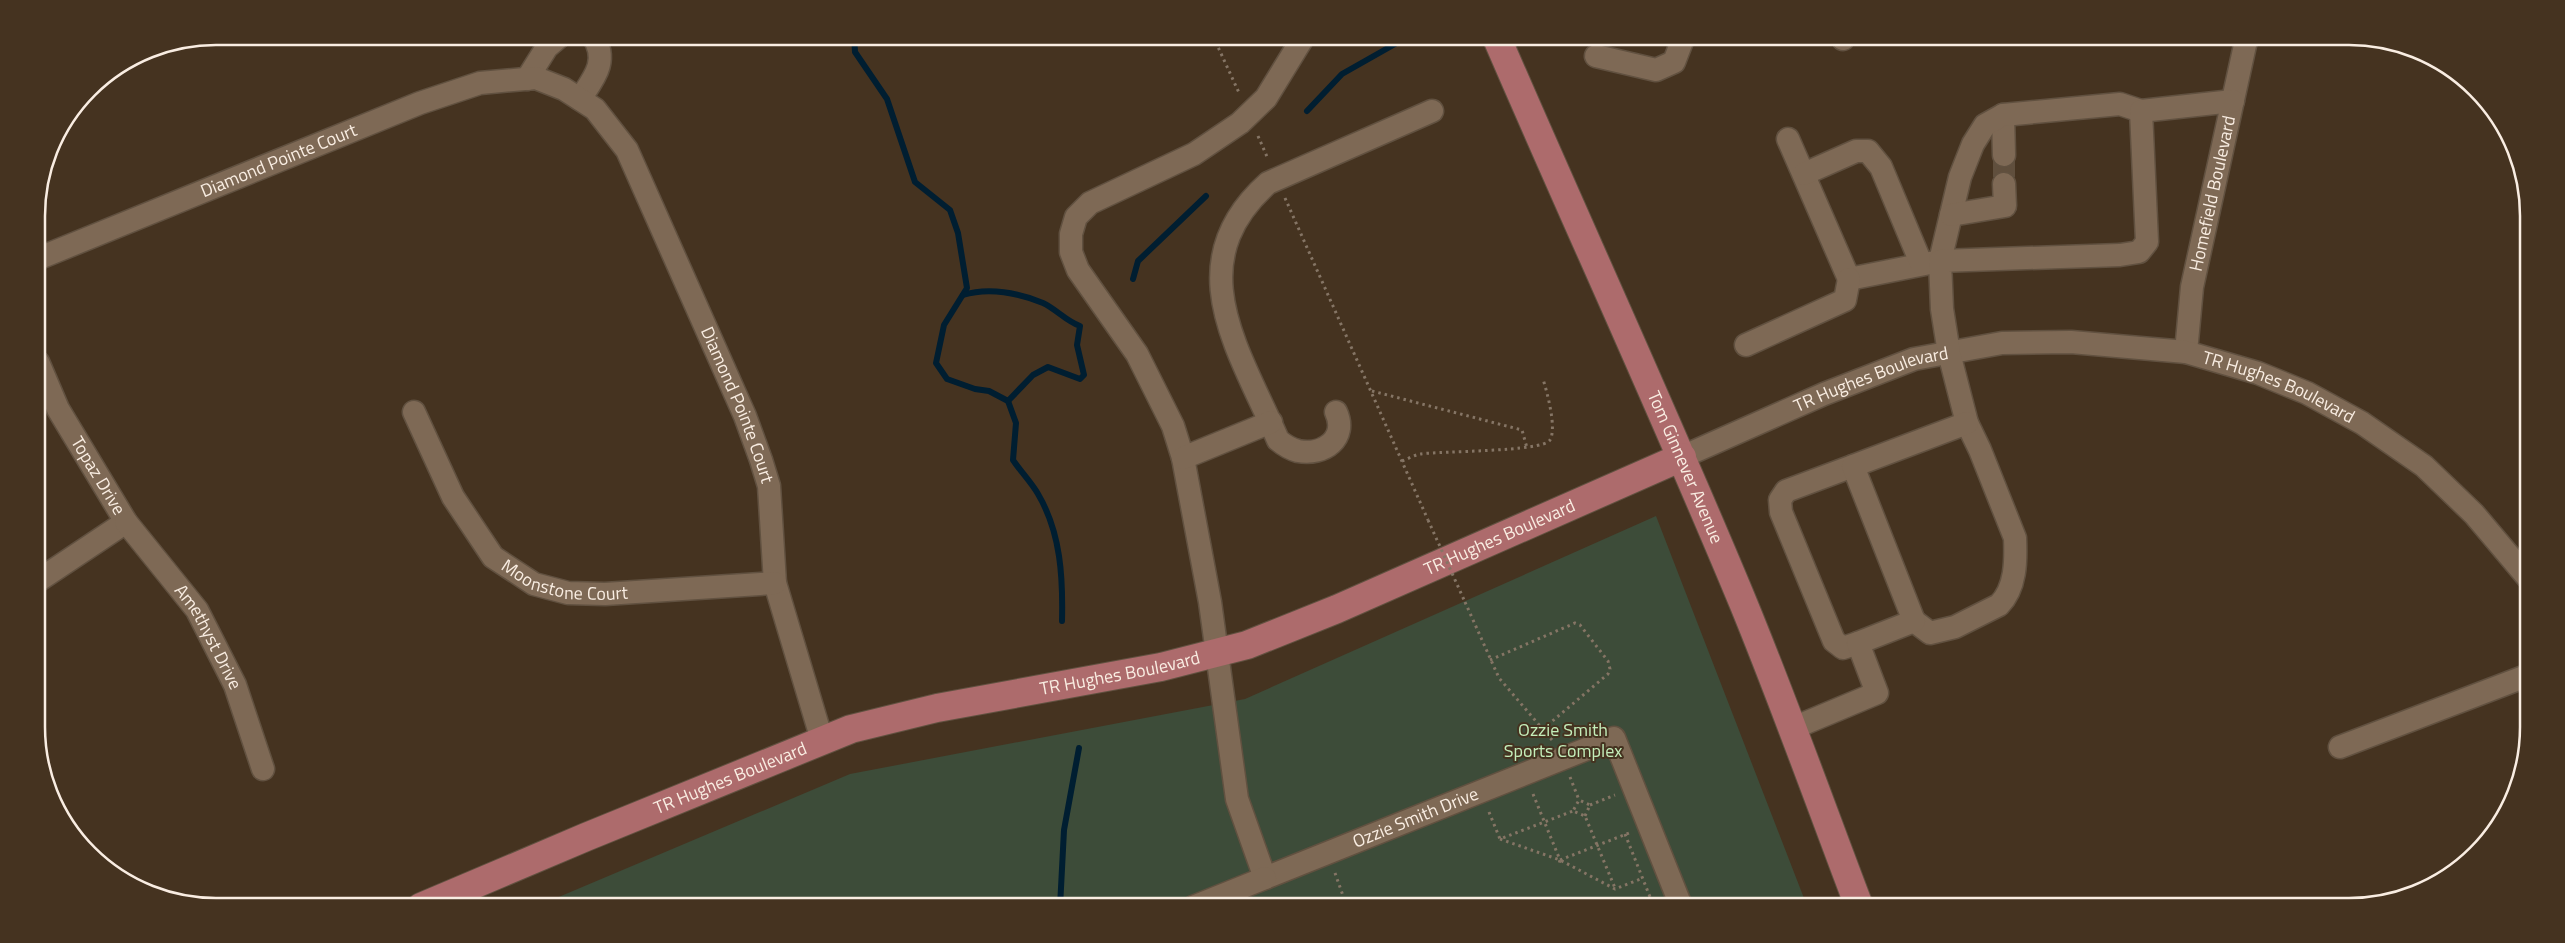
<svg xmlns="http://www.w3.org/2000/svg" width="2565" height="943" font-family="'Titillium Web',sans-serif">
	<rect width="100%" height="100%" fill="#453320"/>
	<polygon fill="#3d4c39" points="1656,516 1807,906 535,907 850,774 1245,699"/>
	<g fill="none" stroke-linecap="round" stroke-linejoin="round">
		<g stroke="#001e31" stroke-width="6">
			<path d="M854,36L855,52L887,99L915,182L950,210L958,233L967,288L944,325L936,363L947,379L975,389L989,391L1008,401L1016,423L1013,460C1021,472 1031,482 1038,494C1061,533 1063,578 1062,621"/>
			<polyline points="1307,111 1342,74 1395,44 1404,36"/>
			<polyline points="1133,279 1138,261 1206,196"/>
			<path d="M963,295C989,287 1019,293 1043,303C1056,309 1066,321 1080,326L1077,345L1084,375L1080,379L1048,367L1033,375L1008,401"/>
			<polyline points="1060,907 1064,830 1079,748"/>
		</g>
		<polyline stroke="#604f3d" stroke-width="22" stroke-dasharray="22 11" stroke-linecap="butt" points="2004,155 2004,184"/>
		<defs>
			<g id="minor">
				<path id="s1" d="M1304,36L1266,98L1240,123L1194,154L1090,203L1076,217L1071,234V252L1078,270L1137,354L1173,426L1183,458L1210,602L1237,799L1265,878L1614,738L1681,906"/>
				<polyline points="1842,36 1843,39"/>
				<polyline points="1596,56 1656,70 1674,62 1684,36"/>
				<polyline points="527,79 547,47 560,36"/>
				<path d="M580,99C594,78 609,61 593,36"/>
				<polyline points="2003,115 2004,155"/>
				<polyline points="1788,139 1849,279 1940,261 1960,177 1973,144 1985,125 2003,115 2120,104 2141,111"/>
				<polyline points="1804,174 1856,151 1868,151 1881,167 1921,263"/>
				<polyline points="1951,215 2005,206 2004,184"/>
				<path id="s2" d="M37,259L420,103L480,83L536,78L564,89L595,109L627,150L745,416L761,460L769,486L775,583L822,740"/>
				<polyline points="1746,345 1845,300 1849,279"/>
				<path id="s3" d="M2186,352L2192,287L2247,36"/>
				<path id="s4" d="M38,362L58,409L126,522L39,580"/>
				<path id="s5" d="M414,412L453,497L493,557L534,584L568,593L605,594L775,583"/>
				<path d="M1336,412C1348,438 1324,456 1298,451C1290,449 1284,445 1278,440C1240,351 1177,264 1268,183L1432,111"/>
				<path id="s6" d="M1682,457L1824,394L1914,359L2002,343L2071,342L2186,352L2258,373L2307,393L2362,423L2424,466L2474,514L2528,578"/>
				<polyline points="1183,458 1271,422"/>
				<polyline points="1853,466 1786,491 1780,500 1781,512 1834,641 1843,648 1858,643"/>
				<path id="s7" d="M126,522L197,610L235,685L263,769"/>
				<path d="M1914,621L1930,633L1955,627L1999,605C2016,588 2016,561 2015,538L1980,450L1967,423L1949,353L1942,309L1940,261L2120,255L2139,252L2147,242L2141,111L2233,101"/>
				<polyline points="1791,729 1877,693 1858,643 1914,621 1853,466 1967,423"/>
				<polyline points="2340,747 2529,675"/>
				<polyline points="1193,907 1265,878"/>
			</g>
			<g id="major">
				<path id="s8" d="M1496,36C1578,226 1665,414 1744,605C1785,705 1821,806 1859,906"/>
				<path id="s9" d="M421,907L586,837L851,729L937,708L1161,667L1247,645L1337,609L1682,457"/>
			</g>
		</defs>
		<use href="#minor" stroke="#615140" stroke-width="25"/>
		<use href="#major" stroke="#615140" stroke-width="30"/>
		<g stroke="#857565" stroke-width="3" stroke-dasharray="2.5 4" stroke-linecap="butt">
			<polyline points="1213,36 1240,95"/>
			<polyline points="1258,136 1268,159"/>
			<polyline points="1285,198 1428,520"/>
			<polyline points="1372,391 1522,430 1527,448"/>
			<path d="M1402,461C1408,459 1414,455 1420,454C1439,451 1543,452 1550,440C1557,428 1547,392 1543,379"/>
			<polyline points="1465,602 1499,678 1552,740"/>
			<polyline points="1490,660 1575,623 1580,625 1608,661 1610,669 1608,674 1543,729"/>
			<polyline points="1570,777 1579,800"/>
			<polyline points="1533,794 1560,860 1559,864"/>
			<polyline points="1590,805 1615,795"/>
			<polyline points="1489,812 1500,839 1573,811"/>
			<polyline points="1585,816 1590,805 1579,800 1573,811 1585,816 1615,888"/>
			<polyline points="1625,834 1654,907"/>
			<polyline points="1500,839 1560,860 1615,889 1643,878"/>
			<polyline points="1560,860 1629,833"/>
			<polyline points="1335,873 1347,907"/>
		</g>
		<use href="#minor" stroke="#7e6955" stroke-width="22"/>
		<use href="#major" stroke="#ad6b6c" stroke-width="28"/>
		<polyline stroke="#857565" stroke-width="3" stroke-dasharray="2.5 4" stroke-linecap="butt" points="1428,520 1465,602"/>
	</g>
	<g text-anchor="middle" stroke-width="4" stroke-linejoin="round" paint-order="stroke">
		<g font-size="18" fill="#f9ede2" stroke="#453320">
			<text dy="6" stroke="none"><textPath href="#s2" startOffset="261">Diamond Pointe Court</textPath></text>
			<text dy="6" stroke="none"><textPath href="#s3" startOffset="161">Homefield Boulevard</textPath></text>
			<text dy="6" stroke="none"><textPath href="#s6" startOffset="205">TR Hughes Boulevard</textPath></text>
			<text dy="6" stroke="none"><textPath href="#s6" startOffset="625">TR Hughes Boulevard</textPath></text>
			<text dy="6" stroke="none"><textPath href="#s2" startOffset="930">Diamond Pointe Court</textPath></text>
			<text dy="6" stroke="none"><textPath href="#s8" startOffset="471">Tom Ginnever Avenue</textPath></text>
			<text dy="6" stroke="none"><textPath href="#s4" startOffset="129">Topaz Drive</textPath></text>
			<text dy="6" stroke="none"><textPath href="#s9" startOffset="1145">TR Hughes Boulevard</textPath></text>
			<text dy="6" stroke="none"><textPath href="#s5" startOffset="244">Moonstone Court</textPath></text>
			<text dy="6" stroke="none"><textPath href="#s7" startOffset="142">Amethyst Drive</textPath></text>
			<text dy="6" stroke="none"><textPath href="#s9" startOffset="740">TR Hughes Boulevard</textPath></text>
			<text dy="6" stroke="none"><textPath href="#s9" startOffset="335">TR Hughes Boulevard</textPath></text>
			<text dy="6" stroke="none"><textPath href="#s1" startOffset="1162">Ozzie Smith Drive</textPath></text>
		</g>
		<g font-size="18" fill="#c4eeba" stroke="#453320">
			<text x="1563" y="736">Ozzie Smith<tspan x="1563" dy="21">Sports Complex</tspan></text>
		</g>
	</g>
	<path d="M0 0H2565V943H0ZM216 45H2349A171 171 0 0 1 2520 216V727A171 171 0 0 1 2349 898H216A171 171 0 0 1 45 727V216A171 171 0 0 1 216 45Z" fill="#453320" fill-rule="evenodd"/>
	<path fill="none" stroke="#f9ede2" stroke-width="2.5" d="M216 45H2349A171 171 0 0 1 2520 216V727A171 171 0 0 1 2349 898H216A171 171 0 0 1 45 727V216A171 171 0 0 1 216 45Z"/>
</svg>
